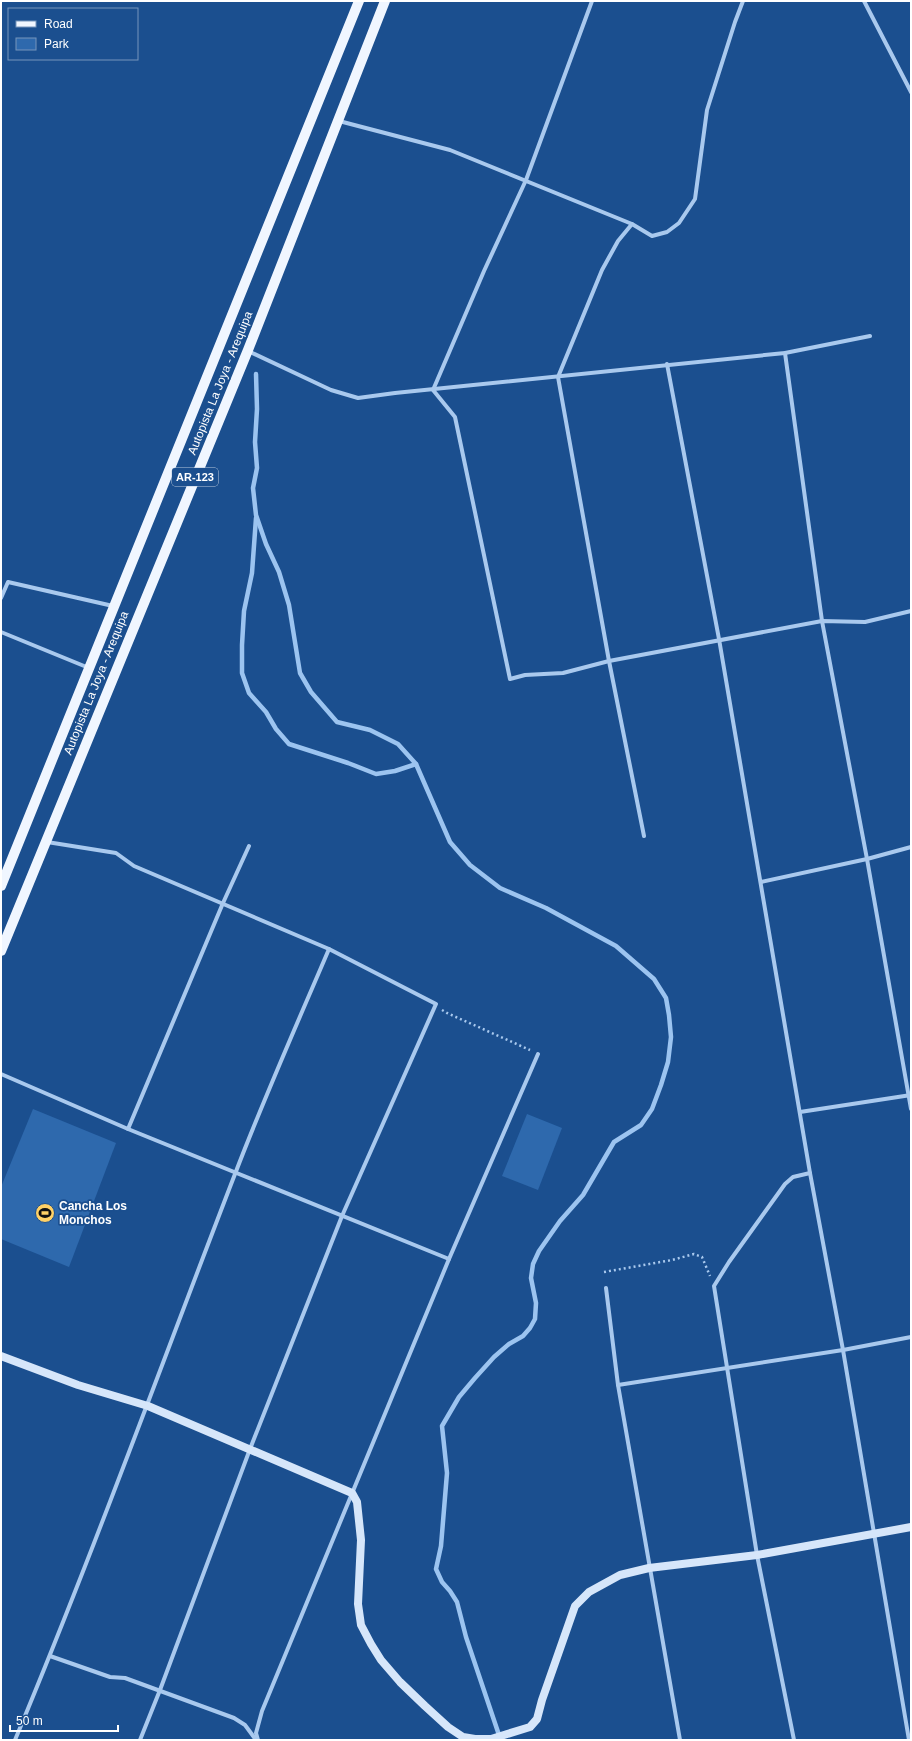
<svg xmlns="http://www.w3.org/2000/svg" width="912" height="1741" font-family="Helvetica,sans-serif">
	<rect width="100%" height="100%" fill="#1b4f8f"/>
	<g fill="#2e69ad">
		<polygon points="33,1109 116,1143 69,1267 1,1239 1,1187"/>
		<polygon points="527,1114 562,1128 538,1190 502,1176"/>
	</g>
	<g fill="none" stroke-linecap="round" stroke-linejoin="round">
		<g stroke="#9cc4f0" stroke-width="4.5">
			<polyline points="256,374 257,409 255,442 257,468 253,488 256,515 266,544 279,572 289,605 300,673 311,692 337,722 370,730 398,744 416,764 450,842 470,865 500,888 546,908 616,946 654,979 666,998 669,1015 671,1037 668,1062 661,1085 652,1109 641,1125 614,1142 583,1195 560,1221 539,1251 533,1264 531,1278 536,1303 535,1319 530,1328 523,1336 509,1344 494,1357 475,1378 459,1397 442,1426 447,1473 441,1546 436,1569 442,1582 450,1591 457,1602 466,1637 500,1738"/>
			<polyline points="256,518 252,573 244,611 242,645 242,673 249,693 266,712 276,729 289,744 348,763 376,774 395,771 416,764"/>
		</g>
		<g stroke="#a9c9ee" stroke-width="2.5" stroke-dasharray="2 3" stroke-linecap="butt">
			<polyline points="442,1010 447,1013 530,1050"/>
			<polyline points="604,1272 672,1260 694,1254 702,1257 710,1276"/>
		</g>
		<g stroke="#a9c9ee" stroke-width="4">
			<polyline points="592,1 526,180 484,271 433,390 455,417 510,679 525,675 563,673 609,661 822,621 865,622 911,611"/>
			<polyline points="864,1 911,92"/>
			<polyline points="339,121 450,150 632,224"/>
			<polyline points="248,351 331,390 358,398 395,393 785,353 870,336"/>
			<polyline points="785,353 822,621 867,859 911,1109"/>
			<polyline points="667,364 719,639 810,1173 843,1350 909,1740"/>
			<polyline points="1,598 8,582 113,606"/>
			<polyline points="1,632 89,668"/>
			<polyline points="644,836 609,661 558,377 602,270 618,241 632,224 652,236 667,232 679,223 695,199 707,110 735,22 743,1"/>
			<polyline points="47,842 116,853 134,866 329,949 436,1004 342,1216 250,1449 160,1690 140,1740"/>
			<polyline points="761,882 867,859 911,847"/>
			<polyline points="1,1074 128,1129 449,1259"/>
			<polyline points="800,1112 911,1095"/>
			<polyline points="128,1129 223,903 249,846"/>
			<polyline points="606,1288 618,1385 680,1740"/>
			<polyline points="618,1385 843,1350 911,1337"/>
			<polyline points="50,1656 110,1677 125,1678 234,1718 245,1725 256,1740"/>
			<path d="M15,1740C93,1553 162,1363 235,1174C264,1098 297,1024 329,949"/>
			<polyline points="258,1740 256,1733 262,1711 449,1259 538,1054"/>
			<polyline points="794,1740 757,1555 714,1286 729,1262 785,1184 793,1177 810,1173"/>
		</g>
		<polyline stroke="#d6e6fa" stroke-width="8" points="1,1356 78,1385 148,1406 352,1493 357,1502 361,1540 358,1604 361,1625 371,1644 381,1660 400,1682 425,1706 448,1727 463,1737 475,1739 491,1739 530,1727 537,1719 542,1700 575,1606 589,1592 620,1575 649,1568 757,1555 911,1527"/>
		<g stroke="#f0f6ff" stroke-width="10">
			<polyline points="1,886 359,1"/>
			<polyline points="1,951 248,350 385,1"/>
		</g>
	</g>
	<defs>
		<symbol id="stadium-disc" viewBox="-11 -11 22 22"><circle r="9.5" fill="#ffd166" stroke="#1b4f8f"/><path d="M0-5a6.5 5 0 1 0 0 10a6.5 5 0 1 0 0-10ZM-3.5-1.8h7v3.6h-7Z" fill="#111"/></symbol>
	</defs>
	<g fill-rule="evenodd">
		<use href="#stadium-disc" x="34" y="1202" width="22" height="22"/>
	</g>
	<g text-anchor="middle" stroke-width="3.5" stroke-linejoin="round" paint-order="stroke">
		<rect fill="#1b4f8f" stroke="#bbcadd" stroke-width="1" x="172" y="468" width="46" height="18" rx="3"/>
		<g font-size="11" font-weight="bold" fill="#fff">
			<text x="195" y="481">AR-123</text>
		</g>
		<g font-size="12" fill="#fff" stroke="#1b4f8f">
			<text transform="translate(220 383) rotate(-68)" y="4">Autopista La Joya - Arequipa</text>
			<text transform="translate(96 683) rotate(-68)" y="4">Autopista La Joya - Arequipa</text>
		</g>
		<g font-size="12" font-weight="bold" fill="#fff" stroke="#1b4f8f" text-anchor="start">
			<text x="59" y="1210">Cancha Los<tspan x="59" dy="14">Monchos</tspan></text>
		</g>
	</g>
	<rect width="912" height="1741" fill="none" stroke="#ffffff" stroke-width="4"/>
	<rect x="8" y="8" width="130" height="52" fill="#1b4f8f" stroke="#7695bc"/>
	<rect x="16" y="21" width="20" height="6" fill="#f0f6ff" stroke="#7695bc"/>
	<text x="44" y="28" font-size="12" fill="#ffffff">Road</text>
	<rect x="16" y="38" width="20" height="12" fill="#2e69ad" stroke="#7695bc"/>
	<text x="44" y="48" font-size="12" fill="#ffffff">Park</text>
	<path d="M10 1725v6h108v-6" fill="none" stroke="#ffffff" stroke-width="2"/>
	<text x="16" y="1725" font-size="12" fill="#ffffff" stroke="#1b4f8f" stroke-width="3" paint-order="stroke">50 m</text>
</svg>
